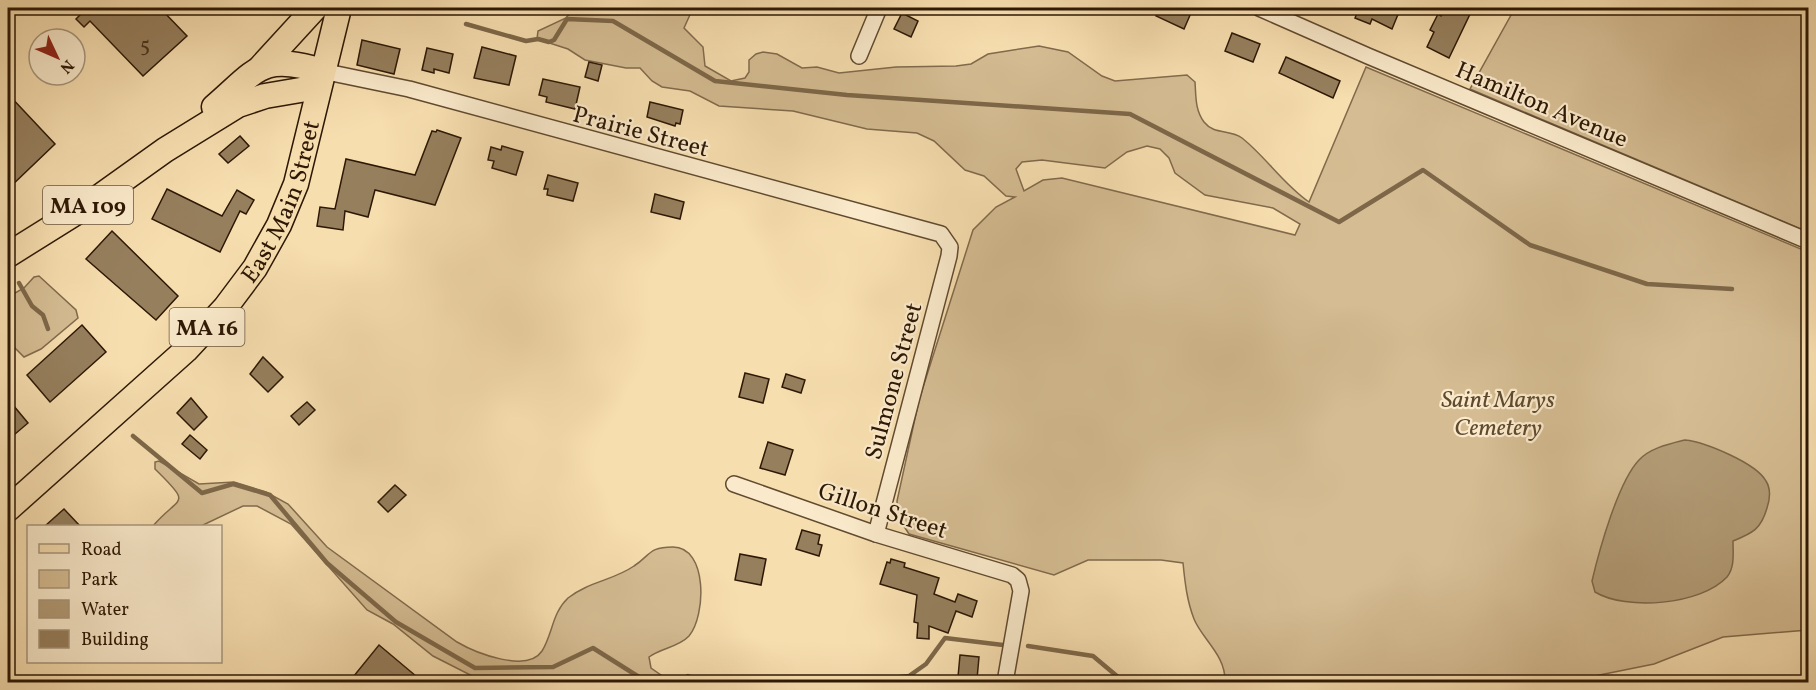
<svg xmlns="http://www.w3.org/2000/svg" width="1816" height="690" font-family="Vollkorn,serif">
	<rect width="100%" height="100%" fill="#f7deaf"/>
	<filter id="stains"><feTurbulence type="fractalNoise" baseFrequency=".00333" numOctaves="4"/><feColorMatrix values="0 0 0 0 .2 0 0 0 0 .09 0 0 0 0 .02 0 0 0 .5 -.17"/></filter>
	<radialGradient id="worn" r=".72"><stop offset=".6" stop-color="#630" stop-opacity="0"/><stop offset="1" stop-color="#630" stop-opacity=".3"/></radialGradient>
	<g fill="#d5bc92" stroke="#816a4c" stroke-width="1.5" fill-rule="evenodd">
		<path d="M574,8H693L684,28L703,47L705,66L731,81L745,78L749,72V60L756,54L763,52L777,54L802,68L817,67L839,73L896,67L956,66L971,64L988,54L1039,46L1068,52L1102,76L1115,81L1187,75L1195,82C1196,96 1195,110 1204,122C1214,135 1230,129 1242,138C1266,157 1283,184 1309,202L1366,67L1808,252V630L1723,637L1654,664L1565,682H1225C1226,655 1202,639 1194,619C1187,601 1185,583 1183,563L1161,560H1088L1054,575L909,534L898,517L897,501L919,400L973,230L996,207L1015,197L1006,196L984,176L965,170L934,141L917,133L867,129L793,111L719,106L690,91L662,87L652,81L640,68H626L585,60L568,49L537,39L538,31L566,18ZM1147,146L1160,149L1169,158L1175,173L1205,195L1273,208L1300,224L1295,235L1062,178L1043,180L1024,191L1016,169L1022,162L1042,160L1105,168L1127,152Z"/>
		<polygon points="1515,8 1802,8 1808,16 1808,232 1470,89"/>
		<polygon points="39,276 76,310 78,318 41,349 24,357 8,341 8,297 24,288 34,277"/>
		<path d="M159,461L199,484L234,482L266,492L288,504L327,547L457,642C474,652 527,674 542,651C553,633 552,613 568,598C588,582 614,580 634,566C651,555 648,547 673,547C708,547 706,616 689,636C679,647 661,648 649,657L651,668L671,682H484L433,656L393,624L367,610L291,524L257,506H243L201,526H153C179,495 194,507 155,469V462Z"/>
	</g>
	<path fill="#b29b75" stroke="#7d6748" stroke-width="1.5" d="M1685,440C1705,442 1756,463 1766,481C1771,489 1770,499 1767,508C1761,529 1753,533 1733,541C1733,553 1735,567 1727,577C1701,605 1626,611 1595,592L1592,581C1599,551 1618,482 1639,460C1650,448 1669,444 1685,440Z"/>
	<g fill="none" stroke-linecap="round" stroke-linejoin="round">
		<g stroke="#7d6748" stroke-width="4.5">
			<polyline points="270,10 283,8"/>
			<polyline points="466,24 526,41 538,39 549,42 554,40 567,19 613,21 715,81 847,95 1130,114 1339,222 1423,170 1530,245 1647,284 1732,289"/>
			<polyline points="19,283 32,306 43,315 48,329"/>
			<polyline points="133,436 202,493 233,484 270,495 327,563 396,622 475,668 553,667 593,648 647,682"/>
			<polyline points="1028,646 1093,656 1124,682"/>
			<polyline points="681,682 688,676 704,682"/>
			<polyline points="856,682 909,676 926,664 945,638 1003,645"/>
		</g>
	</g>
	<g fill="#967f5d" stroke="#2d1805" stroke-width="1.5">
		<polygon points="87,8 160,8 187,36 143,76 90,21 84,27 76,19"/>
		<polygon points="1160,8 1180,8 1191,13 1184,29 1156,16"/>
		<polygon points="1344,8 1388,8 1399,12 1392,29 1372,19 1370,24 1355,18 1357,13"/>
		<polygon points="1445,8 1463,8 1471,12 1449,58 1427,47 1434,32 1430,30 1438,14 1441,16"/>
		<polygon points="902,13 918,21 911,37 894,29"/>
		<polygon points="1232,33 1260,44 1253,62 1225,51"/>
		<polygon points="362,40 400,49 394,74 357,65"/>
		<polygon points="482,47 516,56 509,85 474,78"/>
		<polygon points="427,48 453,54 449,73 434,69 434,73 422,70"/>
		<polygon points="1286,57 1340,81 1333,98 1279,73"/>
		<polygon points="589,62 602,65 598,81 585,77"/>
		<polygon points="543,79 580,87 575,109 546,102 547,97 539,95"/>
		<polygon points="8,94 55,144 8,189"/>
		<polygon points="650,102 683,110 680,124 676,123 675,126 647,117"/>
		<polygon points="437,130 461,138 435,205 375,190 368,217 345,211 343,230 317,226 320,207 335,209 346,159 415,175 432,131 436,132"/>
		<polygon points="240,136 249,146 228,163 219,154"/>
		<polygon points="502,146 523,152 516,175 492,168 494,161 488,160 491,147 501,150"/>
		<polygon points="548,175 578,183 573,201 547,195 548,189 544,189"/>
		<polygon points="167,189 222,216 237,190 254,200 246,214 240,211 220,252 152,219"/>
		<polygon points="655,194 684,202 680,219 651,212"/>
		<polygon points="112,231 178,296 156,320 86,259"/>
		<polygon points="82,325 106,352 50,402 27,375"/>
		<polygon points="263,357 283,377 268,392 250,374"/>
		<polygon points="745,373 769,379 763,403 739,397"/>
		<polygon points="786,374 805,380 801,393 782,387"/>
		<polygon points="191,398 207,417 194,430 177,413"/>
		<polygon points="8,399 28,423 8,440"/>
		<polygon points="307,402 315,410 299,425 291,416"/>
		<polygon points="190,435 207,450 200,459 182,444"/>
		<polygon points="768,442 793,450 785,475 760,468"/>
		<polygon points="395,485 406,495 388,512 378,502"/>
		<polygon points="64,509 80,526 45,526"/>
		<polygon points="802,530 820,535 818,544 822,545 819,556 796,549"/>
		<polygon points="740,554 766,559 761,585 735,580"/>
		<polygon points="891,559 905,563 904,567 939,578 934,594 955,602 958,594 977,601 972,617 956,611 948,633 929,626 929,639 917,638 918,623 914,622 917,595 880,584 887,562 890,563"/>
		<polygon points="379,645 423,682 349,682"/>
		<polygon points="960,655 979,657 977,679 958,677"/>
	</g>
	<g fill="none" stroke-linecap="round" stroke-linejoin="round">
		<defs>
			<g id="minor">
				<polyline points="1259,8 1368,56 1808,241"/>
				<polyline points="859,56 879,8"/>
				<polyline points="322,71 409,89 941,234 950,247 949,256 876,534"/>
				<polyline points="734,484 876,534 1012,575 1018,580 1021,591 1005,682"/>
			</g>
			<g id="primary">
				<polyline points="260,68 315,8"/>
				<path d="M214,107C258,69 261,53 322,71"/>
				<polyline points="8,255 88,205 165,150 238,105 265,96 318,87"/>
				<path id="s1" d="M8,509L186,350L225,308L255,268L279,225L296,184L339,8"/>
			</g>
		</defs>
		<use href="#minor" stroke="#604a30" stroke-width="18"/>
		<use href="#primary" stroke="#2d1805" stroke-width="27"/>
		<use href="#minor" stroke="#faeacb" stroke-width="15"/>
		<use href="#primary" stroke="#f7deaf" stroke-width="24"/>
	</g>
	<g text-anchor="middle" stroke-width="4.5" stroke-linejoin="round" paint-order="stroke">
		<g font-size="21" fill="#47321b">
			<text x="145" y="51">5</text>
		</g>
		<g fill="#faeacb" stroke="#6a5740" stroke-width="1.5">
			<rect x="43" y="186" width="90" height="38" rx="4.5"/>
			<rect x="169.5" y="308" width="75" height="38" rx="4.5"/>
		</g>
		<g font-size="22" font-weight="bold" fill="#2d1805">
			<text x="88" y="213">MA 109</text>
			<text x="207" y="335">MA 16</text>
		</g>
		<g font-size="24" fill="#2d1805" stroke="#faeacb">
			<text transform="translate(1542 104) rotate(23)" y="8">Hamilton Avenue</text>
			<text transform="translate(641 131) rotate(15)" y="8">Prairie Street</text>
			<text dy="8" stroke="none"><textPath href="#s1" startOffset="418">East Main Street</textPath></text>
			<text transform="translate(893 381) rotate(-75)" y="8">Sulmone Street</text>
			<text transform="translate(883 510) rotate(18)" y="8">Gillon Street</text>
		</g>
		<g font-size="24" font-style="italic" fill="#5f492f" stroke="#faeacb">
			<text x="1498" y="407">Saint Marys<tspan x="1498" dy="28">Cemetery</tspan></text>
		</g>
	</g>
	<rect width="1816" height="690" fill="none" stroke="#f7deaf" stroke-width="30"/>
	<rect x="9" y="9" width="1798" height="672" fill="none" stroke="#2d1805" stroke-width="3"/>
	<rect x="15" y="15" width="1786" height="660" fill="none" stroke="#2d1805" stroke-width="1.5"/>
	<rect x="27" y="525" width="195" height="138" fill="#faeacb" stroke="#a8967c" stroke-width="1.5"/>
	<rect x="39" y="544" width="30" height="9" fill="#f7deaf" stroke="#a8967c" stroke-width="1.5"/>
	<text x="81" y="555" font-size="18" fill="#2d1805">Road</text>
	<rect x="39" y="570" width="30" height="18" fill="#d5bc92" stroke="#a8967c" stroke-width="1.5"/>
	<text x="81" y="585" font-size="18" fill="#2d1805">Park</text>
	<rect x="39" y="600" width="30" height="18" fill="#b29b75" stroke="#a8967c" stroke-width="1.5"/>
	<text x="81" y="615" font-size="18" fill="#2d1805">Water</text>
	<rect x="39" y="630" width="30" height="18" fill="#967f5d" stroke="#a8967c" stroke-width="1.5"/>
	<text x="81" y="645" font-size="18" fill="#2d1805">Building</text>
	<g transform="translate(57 57) rotate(134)"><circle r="28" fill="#faeacb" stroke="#a8967c" stroke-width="1.5"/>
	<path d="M0-4.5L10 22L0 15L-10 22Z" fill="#8f2418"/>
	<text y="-9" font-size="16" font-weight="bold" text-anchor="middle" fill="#2d1805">N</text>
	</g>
	<rect width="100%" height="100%" filter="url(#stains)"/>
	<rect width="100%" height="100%" fill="url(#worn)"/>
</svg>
